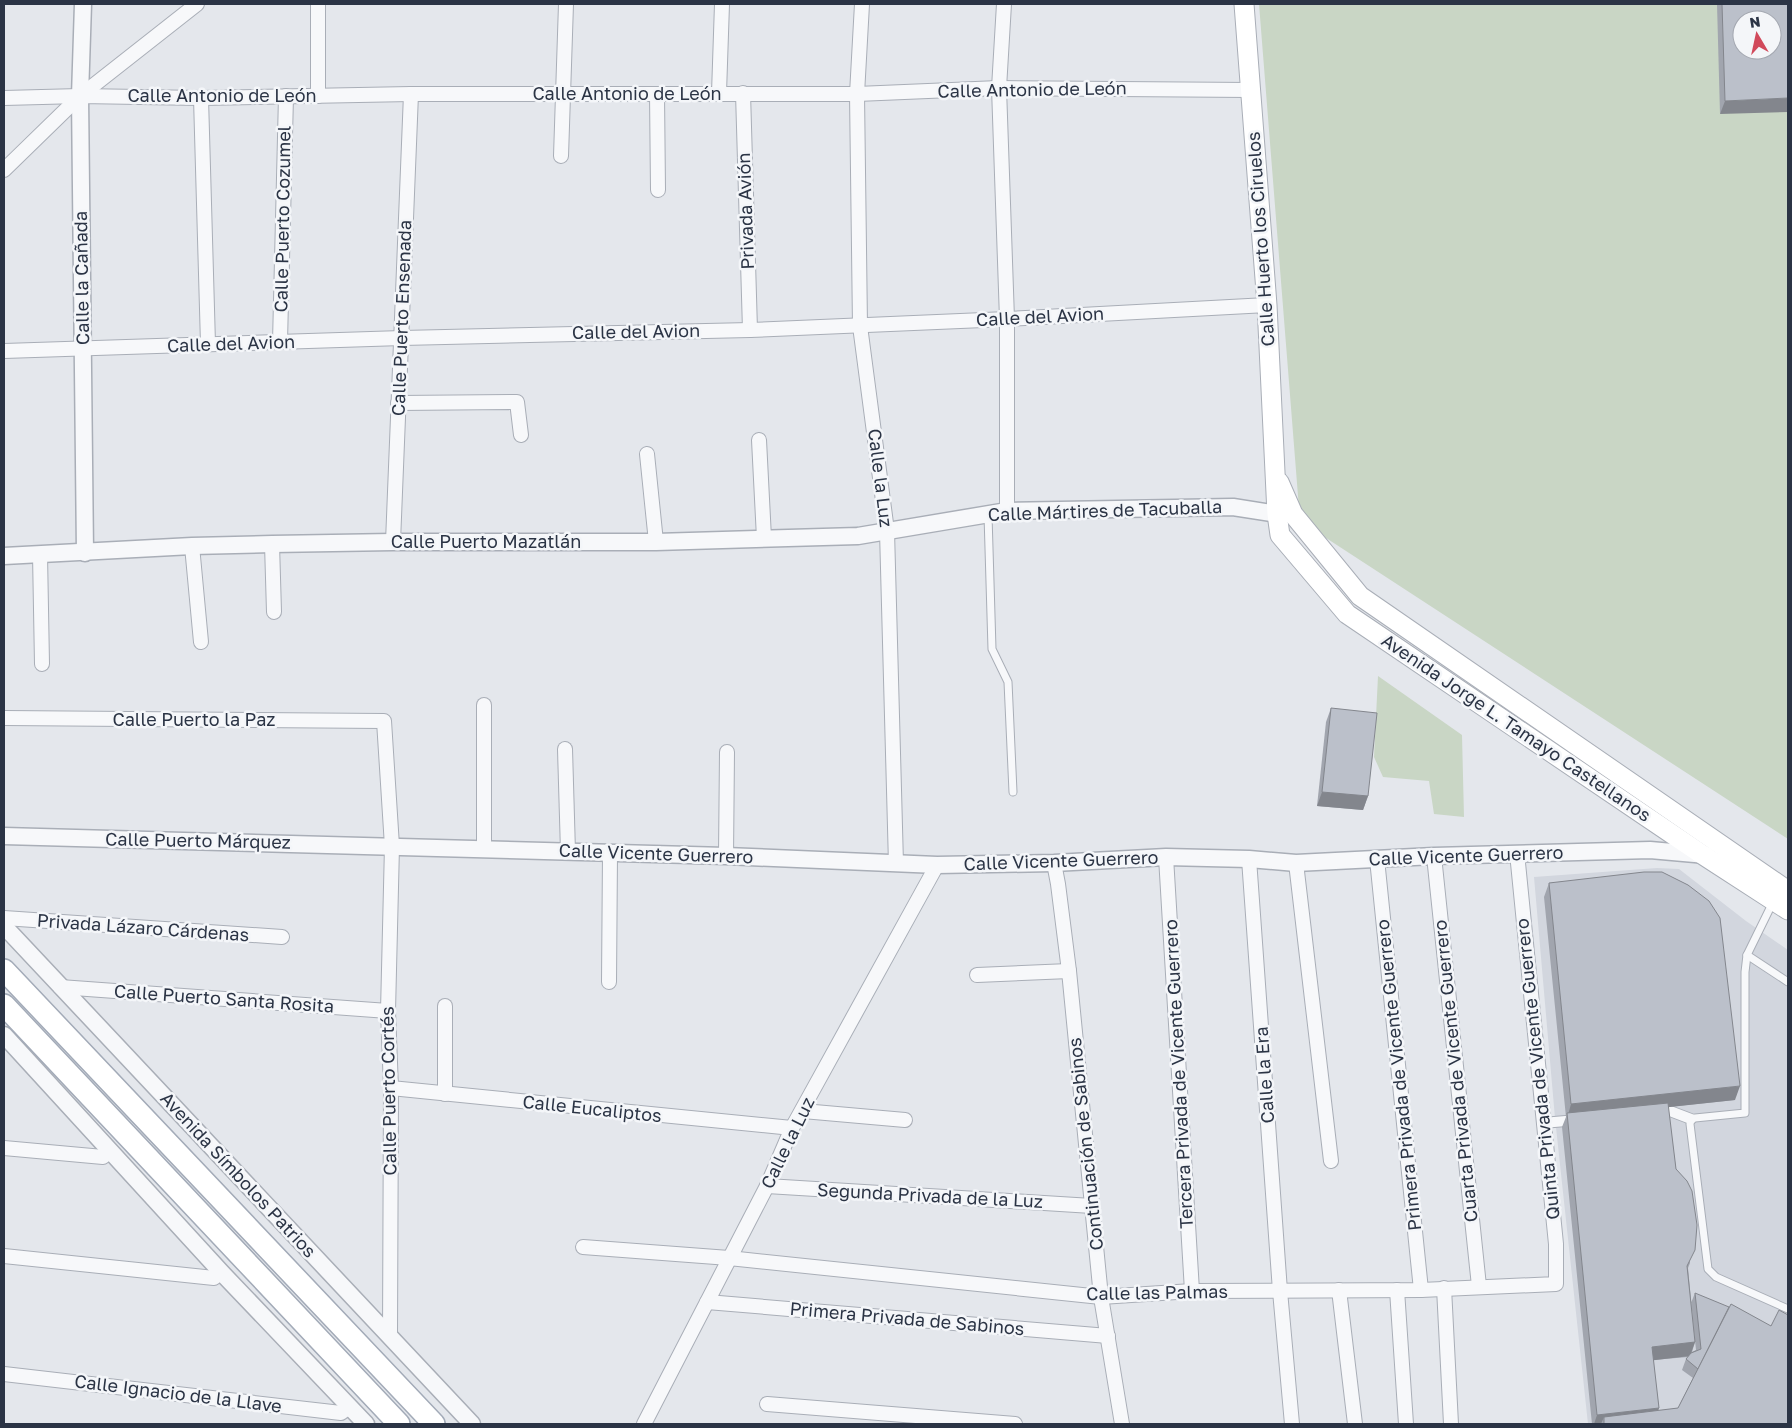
<svg xmlns="http://www.w3.org/2000/svg" width="1792" height="1428" font-family="'Golos Text',sans-serif">
	<rect width="100%" height="100%" fill="#e4e7ec"/>
	<polygon fill="#d2d6de" points="1657,868 1679,869 1746,921 1788,950 1788,1424 1588,1424 1555,1118 1534,877"/>
	<g fill="#c9d6c5" fill-rule="evenodd">
		<path d="M1259,4H1788V839L1300,521ZM1742,20H1772V50H1742Z"/>
		<polygon points="1378,676 1462,735 1464,817 1434,814 1429,781 1383,777 1374,757"/>
	</g>
	<g fill="none" stroke-linecap="round" stroke-linejoin="round">
		<defs>
			<g id="service">
				<polyline points="988,515 992,649 1008,682 1013,792"/>
				<polyline points="1773,902 1747,955 1745,972 1745,1113 1695,1118 1691,1119 1690,1124 1708,1269 1716,1277 1788,1309"/>
				<polyline points="1747,955 1788,982"/>
			</g>
			<g id="pedestrian">
				<polyline points="1656,1113 1670,1111 1691,1119"/>
				<polyline points="1543,1123 1577,1120"/>
			</g>
			<g id="minor">
				<polyline points="862,4 857,94 860,326 887,531 896,864"/>
				<polyline points="1004,4 999,88 1007,319 1007,511"/>
				<polyline points="719,93 722,4"/>
				<polyline points="743,93 750,330"/>
				<polyline points="657,94 658,190"/>
				<polyline points="318,96 318,4"/>
				<polyline points="4,98 80,96 201,98 411,94 857,94 999,88 1251,90"/>
				<polyline points="201,98 208,344"/>
				<polyline points="561,156 566,4"/>
				<polyline points="4,170 80,96 197,4"/>
				<polyline points="280,342 286,96"/>
				<polyline points="4,351 402,338 750,330 1007,319 1267,305"/>
				<polyline points="398,403 517,402 521,435"/>
				<polyline points="759,440 764,538"/>
				<polyline points="647,454 656,542"/>
				<polyline points="393,542 411,94"/>
				<polyline points="272,544 274,612"/>
				<polyline points="192,546 201,642"/>
				<polyline points="40,554 42,664"/>
				<polyline points="4,718 384,721 392,846 388,1011 391,1088 390,1335"/>
				<polyline points="565,749 568,852"/>
				<polyline points="484,849 484,705"/>
				<polyline points="726,856 727,752"/>
				<polyline points="1434,856 1479,1286"/>
				<polyline points="1166,857 1192,1291"/>
				<polyline points="1249,859 1280,1291 1292,1424"/>
				<polyline points="1377,859 1421,1290"/>
				<polyline points="1054,863 1058,884 1069,971 1101,1297 1122,1424"/>
				<polyline points="1296,863 1331,1161"/>
				<polyline points="4,918 282,937"/>
				<polyline points="977,975 1069,971"/>
				<polyline points="609,982 610,854"/>
				<polyline points="60,987 388,1011"/>
				<polyline points="391,1088 792,1128"/>
				<polyline points="445,1094 445,1006"/>
				<polyline points="803,1111 905,1120"/>
				<polyline points="4,1148 103,1157 110,1151"/>
				<polyline points="767,1186 1092,1206"/>
				<polyline points="583,1247 729,1258 1101,1297 1192,1291 1421,1290 1556,1284 1556,1244 1517,853"/>
				<polyline points="4,1256 214,1278 221,1272"/>
				<polyline points="1444,1288 1451,1424"/>
				<polyline points="1339,1290 1355,1424"/>
				<polyline points="1397,1290 1406,1424"/>
				<polyline points="707,1302 1108,1336"/>
				<polyline points="4,1374 341,1413 349,1407"/>
				<polyline points="767,1404 1015,1424"/>
				<polyline points="644,1424 767,1186 792,1128 937,865"/>
			</g>
			<g id="tertiary">
				<polyline points="83,4 80,96 85,553"/>
				<polyline points="4,556 192,546 272,544 393,542 656,542 858,536 1007,511 1233,507 1277,514 1288,514"/>
				<polyline points="4,836 726,856 937,865 1054,863 1166,857 1249,859 1296,863 1434,856 1650,850 1706,855"/>
				<polyline points="4,926 472,1424"/>
				<polyline points="4,1035 221,1272 366,1424"/>
			</g>
			<g id="secondary">
				<polyline points="1244,4 1267,305 1277,514 1280,535 1347,614 1703,855 1788,910"/>
				<polyline points="1279,482 1293,514 1360,596 1788,891"/>
			</g>
			<g id="primary">
				<polyline points="4,970 434,1424"/>
				<polyline points="4,1005 399,1424"/>
			</g>
		</defs>
		<use href="#service" stroke="#a9aeb7" stroke-width="9"/>
		<use href="#pedestrian" stroke="#a9aeb7" stroke-width="12"/>
		<use href="#minor" stroke="#a9aeb7" stroke-width="16"/>
		<use href="#tertiary" stroke="#a9aeb7" stroke-width="19"/>
		<use href="#secondary" stroke="#a9aeb7" stroke-width="21"/>
		<use href="#primary" stroke="#a3abb8" stroke-width="24"/>
		<use href="#service" stroke="#f7f8fa" stroke-width="7"/>
		<use href="#pedestrian" stroke="#f7f8fa" stroke-width="10"/>
		<use href="#minor" stroke="#f7f8fa" stroke-width="14"/>
		<use href="#tertiary" stroke="#f7f8fa" stroke-width="16"/>
		<use href="#secondary" stroke="#fff" stroke-width="19"/>
		<use href="#primary" stroke="#fff" stroke-width="21"/>
	</g>
	<g fill="#a1a5ae" fill-rule="evenodd">
		<polygon points="1717,4 1788,4 1720,114"/>
		<polygon points="1331,708 1368,796 1363,810 1317,806 1326,722"/>
		<path d="M1549,883L1735,1100L1668,1107L1676,1169L1690,1263L1688,1268L1695,1342L1692,1352L1696,1350L1691,1303L1695,1293L1788,1424H1592L1562,1127L1566,1117L1544,897ZM1688,1357L1686,1359L1682,1370L1693,1378L1678,1408L1658,1411L1659,1408L1653,1360Z"/>
	</g>
	<g fill="#83868d">
		<polygon points="1788,98 1788,112 1720,114 1725,101"/>
		<polygon points="1322,792 1368,796 1363,810 1317,806"/>
		<polygon points="1740,1086 1735,1100 1568,1118 1568,1115 1571,1104"/>
		<polygon points="1695,1342 1690,1356 1647,1361 1652,1347"/>
		<polygon points="1659,1408 1654,1422 1604,1417 1601,1424 1594,1424 1597,1415"/>
	</g>
	<g fill="#bbc0ca" stroke="#83868d" fill-rule="evenodd">
		<path d="M1722,4H1788V98L1725,101ZM1742,20H1772V50H1742Z"/>
		<polygon points="1331,708 1377,713 1368,796 1322,792"/>
		<polygon points="1644,872 1662,872 1688,885 1709,901 1720,918 1740,1086 1571,1104 1549,883"/>
		<polygon points="1668,1103 1676,1169 1687,1181 1692,1191 1697,1225 1695,1250 1687,1266 1695,1342 1652,1347 1659,1408 1597,1415 1567,1113"/>
		<polygon points="1695,1293 1729,1307 1698,1369 1686,1359 1691,1353 1701,1349"/>
		<polygon points="1731,1304 1771,1326 1779,1310 1788,1315 1788,1424 1604,1424 1604,1417 1678,1408"/>
	</g>
	<g text-anchor="middle" stroke-width="5" stroke-linejoin="round" paint-order="stroke">
		<g font-size="18" fill="#2b3445" stroke="#f4f6f9">
			<text transform="translate(1032 90) rotate(-1)" y="6">Calle Antonio de León</text>
			<text x="627" y="100">Calle Antonio de León</text>
			<text x="222" y="102">Calle Antonio de León</text>
			<text transform="translate(746 211) rotate(-92)" y="6">Privada Avión</text>
			<text transform="translate(283 219) rotate(-89)" y="6">Calle Puerto Cozumel</text>
			<text transform="translate(1261 239) rotate(-94)" y="6">Calle Huerto los Ciruelos</text>
			<text transform="translate(82 278) rotate(-91)" y="6">Calle la Cañada</text>
			<text transform="translate(1040 317) rotate(-3)" y="6">Calle del Avion</text>
			<text transform="translate(402 318) rotate(-88)" y="6">Calle Puerto Ensenada</text>
			<text transform="translate(636 332) rotate(-1)" y="6">Calle del Avion</text>
			<text transform="translate(231 344) rotate(-2)" y="6">Calle del Avion</text>
			<text transform="translate(880 478) rotate(83)" y="6">Calle la Luz</text>
			<text transform="translate(1105 511) rotate(-2)" y="6">Calle Mártires de Tacuballa</text>
			<text x="486" y="548">Calle Puerto Mazatlán</text>
			<text x="194" y="726">Calle Puerto la Paz</text>
			<text transform="translate(1516 728) rotate(34)" y="6">Avenida Jorge L. Tamayo Castellanos</text>
			<text transform="translate(198 841) rotate(1)" y="6">Calle Puerto Márquez</text>
			<text transform="translate(656 854) rotate(2)" y="6">Calle Vicente Guerrero</text>
			<text transform="translate(1466 856) rotate(-2)" y="6">Calle Vicente Guerrero</text>
			<text transform="translate(1061 861) rotate(-2)" y="6">Calle Vicente Guerrero</text>
			<text transform="translate(143 928) rotate(4)" y="6">Privada Lázaro Cárdenas</text>
			<text transform="translate(224 999) rotate(4)" y="6">Calle Puerto Santa Rosita</text>
			<text transform="translate(1538 1069) rotate(-96)" y="6">Quinta Privada de Vicente Guerrero</text>
			<text transform="translate(1456 1071) rotate(-96)" y="6">Cuarta Privada de Vicente Guerrero</text>
			<text transform="translate(1179 1074) rotate(-93)" y="6">Tercera Privada de Vicente Guerrero</text>
			<text transform="translate(1265 1075) rotate(-94)" y="6">Calle la Era</text>
			<text transform="translate(1399 1075) rotate(-96)" y="6">Primera Privada de Vicente Guerrero</text>
			<text transform="translate(389 1091) rotate(-91)" y="6">Calle Puerto Cortés</text>
			<text transform="translate(592 1109) rotate(6)" y="6">Calle Eucaliptos</text>
			<text transform="translate(788 1143) rotate(-64)" y="6">Calle la Luz</text>
			<text transform="translate(1086 1144) rotate(-96)" y="6">Continuación de Sabinos</text>
			<text transform="translate(238 1175) rotate(47)" y="6">Avenida Símbolos Patrios</text>
			<text transform="translate(930 1196) rotate(3)" y="6">Segunda Privada de la Luz</text>
			<text transform="translate(1157 1293) rotate(-1)" y="6">Calle las Palmas</text>
			<text transform="translate(907 1319) rotate(5)" y="6">Primera Privada de Sabinos</text>
			<text transform="translate(178 1394) rotate(7)" y="6">Calle Ignacio de la Llave</text>
		</g>
	</g>
	<rect width="1792" height="1428" fill="none" stroke="#2b3445" stroke-width="10"/>
	<g transform="translate(1757 35) rotate(351)"><circle r="24" fill="#f4f6f9" stroke="#a4a8b1"/>
	<path d="M0-4L9 19L0 12L-9 19Z" fill="#d1495b"/>
	<text y="-8" font-size="14" font-weight="bold" text-anchor="middle" fill="#2b3445">N</text>
	</g>
</svg>
